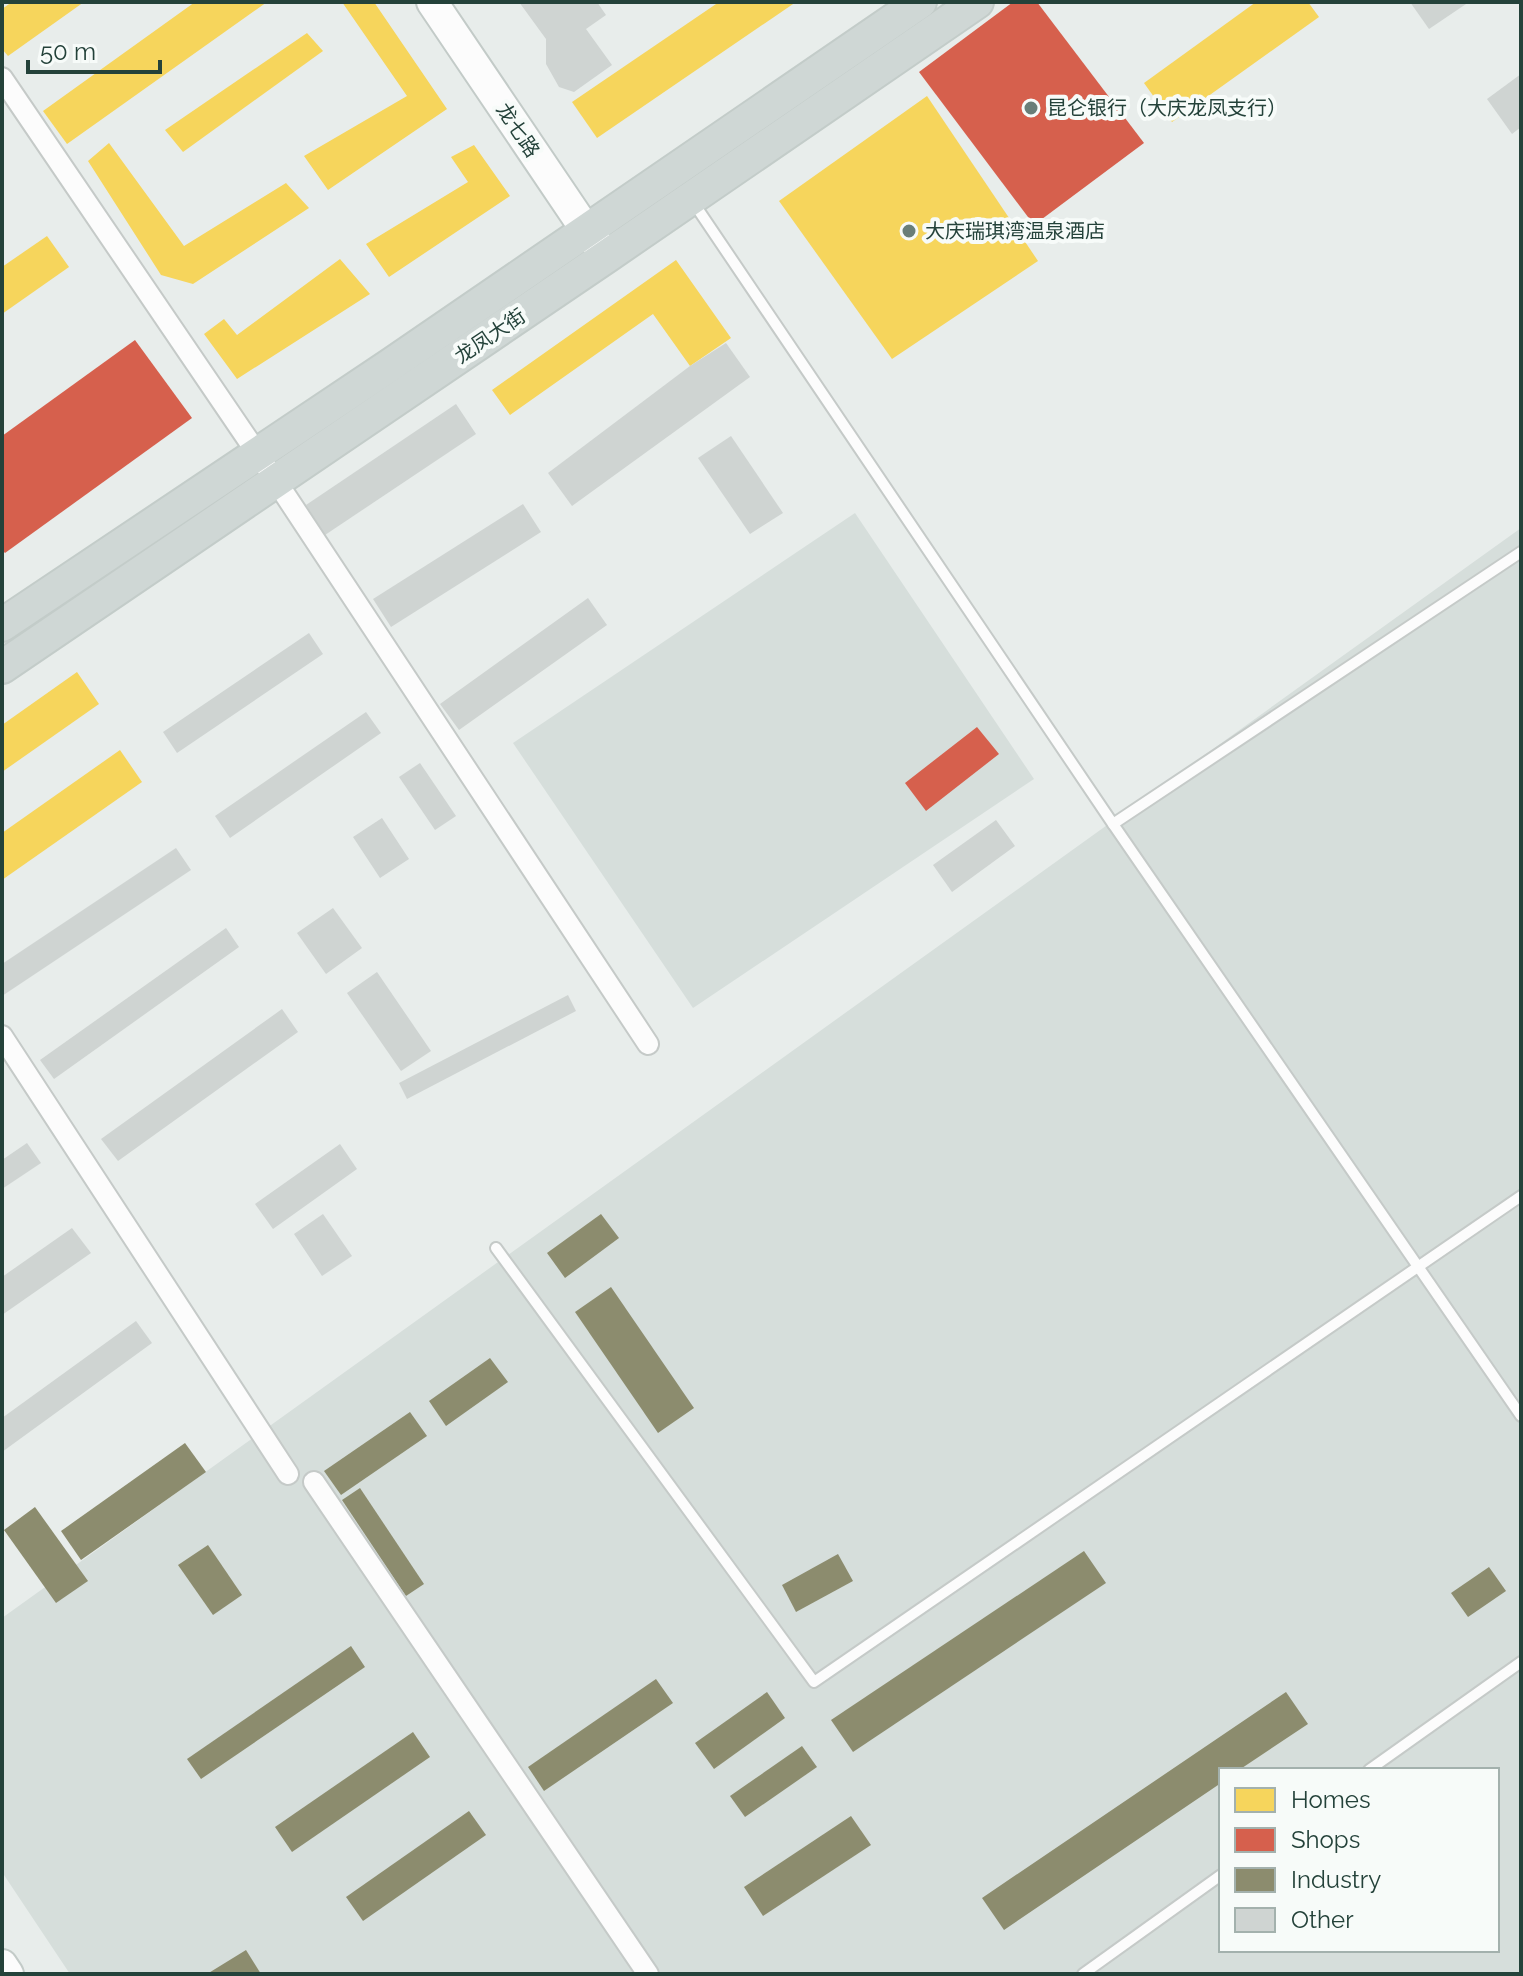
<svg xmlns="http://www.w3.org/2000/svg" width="1523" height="1976" font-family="Raleway,'Noto Sans SC',sans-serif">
	<rect width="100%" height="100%" fill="#e8edeb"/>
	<g fill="#d6dedb" fill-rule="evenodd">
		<polygon points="855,513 1034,779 693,1008 513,743"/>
		<path d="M1521,528V1974H70L2,1872V1618ZM1221,1770H1497V1950H1221Z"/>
	</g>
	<g fill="#f6d55c">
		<polygon points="12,2 84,2 8,56 2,49 2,9"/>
		<polygon points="195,2 267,2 67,144 43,111"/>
		<polygon points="342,2 374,2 447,109 328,190 304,156 407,96"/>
		<polygon points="719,2 796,2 597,138 572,102"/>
		<polygon points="1256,2 1308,2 1319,17 1172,122 1144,83"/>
		<polygon points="307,33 323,51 183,152 165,130"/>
		<polygon points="927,96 1038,261 892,359 779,201"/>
		<polygon points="109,143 184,246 286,183 309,208 193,284 161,275 88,161"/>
		<polygon points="474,145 510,196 389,277 366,244 468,182 451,157"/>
		<polygon points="47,236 69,267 2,314 2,267"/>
		<polygon points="340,259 370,294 237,379 204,334 224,319 237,335"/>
		<polygon points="676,260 731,338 690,366 653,314 510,415 492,390"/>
		<polygon points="77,672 99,704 2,772 2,725"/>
		<polygon points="120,750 142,782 2,880 2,833"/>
	</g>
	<g fill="#d6604d">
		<polygon points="1013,2 1037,2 1144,143 1034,225 919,72"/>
		<polygon points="135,340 192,418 5,553 2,550 2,436"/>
		<polygon points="977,727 999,754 926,811 905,783"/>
	</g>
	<g fill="#8c8c6e">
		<polygon points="601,1214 619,1238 565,1278 547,1253"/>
		<polygon points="611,1287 694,1408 658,1433 575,1312"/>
		<polygon points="490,1358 508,1382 446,1426 429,1401"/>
		<polygon points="410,1412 427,1436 341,1495 324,1471"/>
		<polygon points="185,1443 206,1472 81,1560 61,1531"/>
		<polygon points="360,1488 424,1584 406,1596 342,1500"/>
		<polygon points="35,1507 88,1581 56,1603 4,1530"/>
		<polygon points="208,1545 242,1595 213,1615 178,1565"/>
		<polygon points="1084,1551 1106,1583 853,1752 831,1720"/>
		<polygon points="838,1554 853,1581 796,1612 782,1585"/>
		<polygon points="1489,1567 1506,1591 1468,1617 1451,1593"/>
		<polygon points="351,1646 365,1667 201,1779 187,1759"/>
		<polygon points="656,1679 673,1703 544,1791 528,1767"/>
		<polygon points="767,1692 785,1718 714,1769 695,1743"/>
		<polygon points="1286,1692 1308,1724 1239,1770 1221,1770 1221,1783 1004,1930 982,1898"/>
		<polygon points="413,1732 430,1757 292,1852 275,1827"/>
		<polygon points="802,1746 817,1767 745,1817 730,1796"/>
		<polygon points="469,1811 486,1835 363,1921 346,1897"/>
		<polygon points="851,1816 871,1845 763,1916 744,1887"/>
		<polygon points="246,1950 261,1974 207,1974"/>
	</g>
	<g fill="#cfd4d2">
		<polygon points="519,2 597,2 606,15 586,29 612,65 574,92 559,87 546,64 546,39"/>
		<polygon points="1410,2 1469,2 1429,29"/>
		<polygon points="1521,74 1521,127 1512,134 1487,99"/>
		<polygon points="726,343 750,377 572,506 548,473 690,366"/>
		<polygon points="456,404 476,434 325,535 306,505"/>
		<polygon points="731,436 783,513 750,534 698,458"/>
		<polygon points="523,504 541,532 391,627 373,599"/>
		<polygon points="588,598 607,625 459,730 440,704"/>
		<polygon points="309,633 323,654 177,753 163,732"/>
		<polygon points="366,712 381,733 230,838 215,816"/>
		<polygon points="420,763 456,816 435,830 399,777"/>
		<polygon points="382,818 409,859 380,878 353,837"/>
		<polygon points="996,820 1015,846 952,892 933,865"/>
		<polygon points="176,848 191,870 2,996 2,964"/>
		<polygon points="333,908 362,948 326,974 297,933"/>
		<polygon points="226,928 239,947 54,1079 40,1060"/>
		<polygon points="377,972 431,1051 401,1071 347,993"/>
		<polygon points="568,995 576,1011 407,1099 399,1083"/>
		<polygon points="282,1009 298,1032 118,1161 101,1139"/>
		<polygon points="27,1143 41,1163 2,1189 2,1160"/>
		<polygon points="340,1144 357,1169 273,1229 255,1204"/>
		<polygon points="323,1214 352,1256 322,1276 294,1234"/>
		<polygon points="72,1228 91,1253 2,1315 2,1277"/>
		<polygon points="136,1321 152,1343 2,1452 2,1418"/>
	</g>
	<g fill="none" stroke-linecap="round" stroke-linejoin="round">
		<defs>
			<g id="lane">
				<polyline points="693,202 1113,824 1521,1416"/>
				<polyline points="1113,824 1521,552"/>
				<polyline points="496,1248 814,1682 1521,1196"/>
				<polyline points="1369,1770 1521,1662"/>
				<polyline points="1083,1974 1221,1875"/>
			</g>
			<g id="street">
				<polyline points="2,78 276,481 648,1044"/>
				<polyline points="2,1036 288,1474"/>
				<polyline points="314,1482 648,1974"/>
			</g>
			<g id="secondary">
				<polyline points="432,2 586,230 603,251"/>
				<polyline points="2,1965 8,1974"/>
			</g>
			<g id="primary">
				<polyline points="2,625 392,364 920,2"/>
				<polyline points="2,667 607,256 977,2"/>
			</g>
		</defs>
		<use href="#lane" stroke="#c5cac8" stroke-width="14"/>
		<use href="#street" stroke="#c5cac8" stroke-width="24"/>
		<use href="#secondary" stroke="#c3cbc8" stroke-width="34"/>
		<use href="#primary" stroke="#c3ccc9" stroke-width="36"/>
		<use href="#lane" stroke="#fcfcfc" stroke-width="10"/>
		<use href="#street" stroke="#fcfcfc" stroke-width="20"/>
		<use href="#secondary" stroke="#fcfcfc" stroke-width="30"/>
		<use href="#primary" stroke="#cfd7d5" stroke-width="32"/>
	</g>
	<g fill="#697e78" stroke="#f7fbf9" stroke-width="3">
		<circle cx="1031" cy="108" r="8"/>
		<circle cx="909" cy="231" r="8"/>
	</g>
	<g text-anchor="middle" stroke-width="8" stroke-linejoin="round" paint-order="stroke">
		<g font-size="20" fill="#24423a" stroke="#f7fbf9" text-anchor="start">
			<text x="1047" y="115">昆仑银行（大庆龙凤支行）</text>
			<text x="925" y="238">大庆瑞琪湾温泉酒店</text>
		</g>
		<g font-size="20" fill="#24423a" stroke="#f7fbf9">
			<text transform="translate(518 130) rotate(56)" y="7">龙七路</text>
			<text transform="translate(490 336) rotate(-34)" y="7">龙凤大街</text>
		</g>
	</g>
	<rect width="1523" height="1976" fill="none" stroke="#24423a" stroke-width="8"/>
	<rect x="1219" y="1768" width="280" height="184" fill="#f7fbf9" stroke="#a3b1ad" stroke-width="2"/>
	<rect x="1235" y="1788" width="40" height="24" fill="#f6d55c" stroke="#a3b1ad" stroke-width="2"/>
	<text x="1291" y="1808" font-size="24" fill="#24423a">Homes</text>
	<rect x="1235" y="1828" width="40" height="24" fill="#d6604d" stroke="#a3b1ad" stroke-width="2"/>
	<text x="1291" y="1848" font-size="24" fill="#24423a">Shops</text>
	<rect x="1235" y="1868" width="40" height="24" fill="#8c8c6e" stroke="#a3b1ad" stroke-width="2"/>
	<text x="1291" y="1888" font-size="24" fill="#24423a">Industry</text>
	<rect x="1235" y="1908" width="40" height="24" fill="#cfd4d2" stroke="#a3b1ad" stroke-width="2"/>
	<text x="1291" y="1928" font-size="24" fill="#24423a">Other</text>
	<path d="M28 60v12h132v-12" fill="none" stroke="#24423a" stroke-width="4"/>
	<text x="40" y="60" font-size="24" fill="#24423a" stroke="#f7fbf9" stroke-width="6" paint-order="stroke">50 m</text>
</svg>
